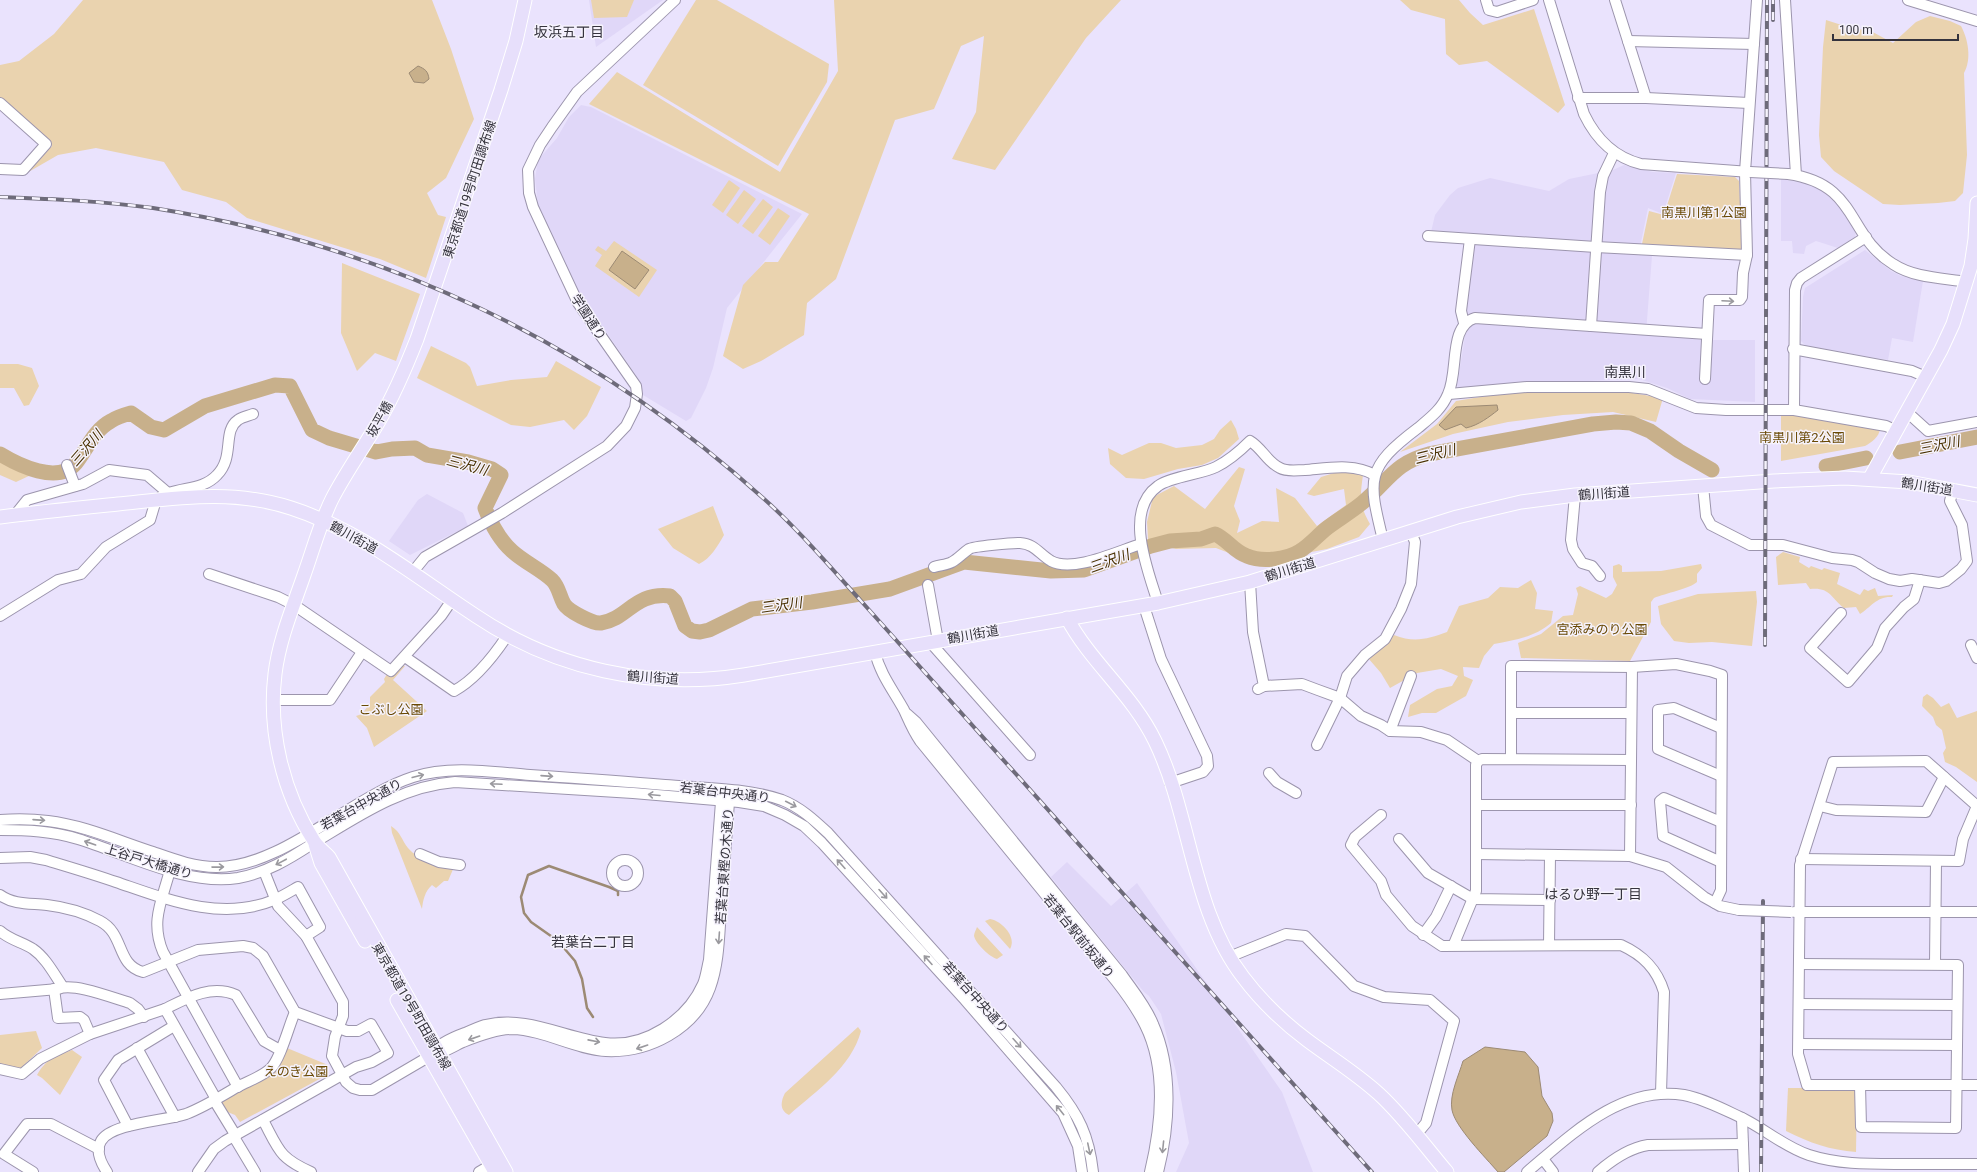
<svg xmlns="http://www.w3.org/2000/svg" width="1977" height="1172" font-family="Roboto,'Noto Sans JP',sans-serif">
	<rect width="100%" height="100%" fill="#eae3fd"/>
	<g fill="#e0d7f8">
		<polygon points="589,0 663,0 596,47"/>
		<polygon points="581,105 591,107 802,214 727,308 713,368 706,388 691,418 686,421 643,395 640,381 570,279 538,205 535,179 538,160 557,138 569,117"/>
		<polygon points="1624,165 1653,172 1676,173 1663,214 1648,208 1639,252 1648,253 1652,256 1646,333 1703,340 1755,340 1755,402 1690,399 1667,388 1639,379 1511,384 1460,390 1457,386 1465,336 1465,309 1474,244 1431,232 1435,215 1450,195 1458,188 1490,178 1549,191 1569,179 1613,170"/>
		<polygon points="1781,179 1809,184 1825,192 1839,205 1856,231 1855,237 1838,248 1816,241 1806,246 1804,254 1793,253 1792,241 1781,241"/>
		<polygon points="1865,250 1891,271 1901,276 1923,281 1913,342 1892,338 1888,360 1806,346 1801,341 1803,297 1805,288"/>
		<polygon points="427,494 463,513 468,526 410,555 389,541 418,500"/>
		<polygon points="1067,862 1111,906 1137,883 1282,1092 1313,1172 1176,1172 1189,1143 1176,1072 1161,1014 1149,996 1144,992 1051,877"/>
	</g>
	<g fill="#ead3af">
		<polygon points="83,0 432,0 451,49 474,119 446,178 427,193 438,215 446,217 426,278 380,259 247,218 226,202 182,190 164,162 96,148 58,155 25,174 52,146 0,101 0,65 19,61 54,34"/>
		<polygon points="591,0 634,0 627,17 594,18"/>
		<polygon points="696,0 717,0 829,64 827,82 778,166 643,85"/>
		<polygon points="834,0 1121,0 1086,38 995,170 952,159 976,112 984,36 961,46 934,109 895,120 836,279 807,303 804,335 761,361 743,369 723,356 743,285 765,262 778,262 809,214 589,104 617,72 780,172 838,71"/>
		<polygon points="1400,0 1459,0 1470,13 1483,25 1534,9 1565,105 1558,113 1487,61 1459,65 1446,54 1445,19 1411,10"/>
		<path d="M1930,16L1950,21L1961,26C1968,39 1972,59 1964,73L1967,155L1963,193L1955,201L1938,203L1900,205L1883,204L1834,171L1821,157L1819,135L1823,47L1826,20L1854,29L1869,30L1893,43L1916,22Z"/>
		<polygon points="1677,174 1735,177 1739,181 1742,248 1740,251 1642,244 1649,211 1664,215"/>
		<polygon points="729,180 740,188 723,213 712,205"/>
		<polygon points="744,190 756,199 738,224 726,215"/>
		<polygon points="763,199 773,207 753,234 742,226"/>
		<polygon points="778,208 790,216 770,245 758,236"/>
		<polygon points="614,241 657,270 639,297 595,266 602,255 595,250 598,246 606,251"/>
		<polygon points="342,263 420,294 396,361 375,353 357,371 341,333"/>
		<polygon points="431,346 466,363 470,367 477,386 511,380 547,377 556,361 601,387 587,416 574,430 564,420 530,427 511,425 417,378"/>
		<polygon points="0,364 18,364 32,368 39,386 29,405 24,406 14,388 0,388"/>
		<polygon points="1516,391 1626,392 1663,398 1656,422 1613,412 1563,415 1508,422 1453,434 1400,452 1437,424 1456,401"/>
		<path d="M1793,414L1880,429C1879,437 1872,442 1865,446L1781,461V415Z"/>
		<polygon points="1231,420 1236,429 1239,439 1218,458 1202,465 1178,469 1144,479 1126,478 1110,464 1108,448 1122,455 1149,443 1161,443 1176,448 1202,445 1214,439 1220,430"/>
		<polygon points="0,460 31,475 16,482 0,475"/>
		<path d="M1239,467L1245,469L1234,506L1240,521L1237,533L1262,521L1279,522L1276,488L1295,498L1317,526L1346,505L1344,489L1314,496L1307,494L1321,477L1350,468L1363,475C1360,496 1359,505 1370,524L1359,537L1327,549L1291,556L1265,567L1216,548L1176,549L1148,540L1147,522L1153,497L1174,486L1205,509Z"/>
		<path d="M713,506L724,535C717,547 711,558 699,564L673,548L658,529Z"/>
		<path d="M1783,552L1800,557L1799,562L1809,568L1811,566L1822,570L1824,568L1840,573L1837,584L1860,595L1864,589L1868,591L1875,588L1878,596L1893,595L1892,597C1877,596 1871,607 1860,614L1856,607L1844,608C1830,597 1830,587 1810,589L1806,583L1778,585L1776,557Z"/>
		<path d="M1619,564L1622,566V572L1661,571L1701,564L1702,568L1697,574V582C1689,589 1666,593 1654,598L1651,602V622L1630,661L1521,658L1518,643L1541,634L1563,616L1573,615L1578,594L1576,588L1580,586L1606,598L1612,594L1617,585L1613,577V566Z"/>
		<path d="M1531,580L1537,593L1535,609L1553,611L1551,623C1535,637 1515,640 1494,644L1484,656L1479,668L1463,667L1464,676L1473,680L1466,696L1436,713H1422L1408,717L1410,705L1437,689L1452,686L1458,676L1441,669L1417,673L1390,688L1381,673L1368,658L1386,644L1394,635C1414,643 1428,639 1447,632L1459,606L1488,598L1500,587L1518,588Z"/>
		<polygon points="1756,591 1757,602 1752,646 1712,642 1689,643 1674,641 1661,624 1658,606 1698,594"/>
		<polygon points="402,665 405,666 393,680 427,711 374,747 367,728 356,716 362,714 370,703 370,697 385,682 384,679 387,674"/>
		<polygon points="1927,694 1933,698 1941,707 1949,703 1957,718 1977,711 1977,782 1956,767 1945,762 1943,753 1946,748 1942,730 1936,725 1933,717 1922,706 1923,697"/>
		<path d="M391,826C401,832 402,841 408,848C419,861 439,863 454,867L448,881H444L436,888L432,885C425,891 423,900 422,909L392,833Z"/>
		<path d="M990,919C1002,921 1017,937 1010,949L985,921Z"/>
		<path d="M977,927L1003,955L997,959C990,957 976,944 974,936C974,933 976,930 977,927Z"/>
		<path d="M858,1027L861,1031C851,1068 817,1090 789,1115C779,1110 781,1101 785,1093Z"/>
		<polygon points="36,1031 42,1048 21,1068 0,1065 0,1035"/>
		<polygon points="287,1048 328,1065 325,1076 240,1122 235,1115 225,1111 221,1102 274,1072"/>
		<path d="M72,1050L82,1057L60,1095L42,1078L37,1075C47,1058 54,1057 72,1050Z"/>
		<path d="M1788,1088H1853L1857,1091L1856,1152C1830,1150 1810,1143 1786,1131Z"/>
	</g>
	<g fill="#c8b08b" stroke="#9c8a74">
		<path d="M418,66C425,69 428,71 429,79L424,83L414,82L409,73Z"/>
		<polygon points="622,251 649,270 635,289 609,270"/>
		<path d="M1497,405L1498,410C1489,417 1479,425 1466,428L1461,424L1445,430L1439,425L1456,407Z"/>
		<path d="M1485,1047L1525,1052L1538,1067L1542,1096L1552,1113L1553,1121L1547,1136L1504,1172H1498C1486,1158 1455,1127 1452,1110C1449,1095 1459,1075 1463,1061Z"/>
	</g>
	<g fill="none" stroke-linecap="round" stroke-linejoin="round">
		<polyline stroke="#9c8a74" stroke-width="2.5" points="593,1017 587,1008 582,979 575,961 558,941 531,922 524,913 521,897 528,875 549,866 609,887 618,891 618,895"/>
		<g stroke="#c8b08b" stroke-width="15">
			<polyline points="1900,452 1977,437"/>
			<path d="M0,454C18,465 58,485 76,463C87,449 94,430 111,421C117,417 124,415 131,413L151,427L164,430L205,406L275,385L290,386L312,430L329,438L376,452L392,449L415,448L427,455L468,462L492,469L501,475L485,508C491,524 499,539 512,551C524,562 540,569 552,580C559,587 559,595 564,604C568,611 593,624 601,623C628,619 634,592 670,596L675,601L685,626L692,631L700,632L709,630L752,609L812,602L890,589L964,562L1051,571L1084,570L1151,546L1170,541L1201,539L1215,534C1227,539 1234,552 1247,556C1261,562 1286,560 1300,551C1310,545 1318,535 1327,528C1339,519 1351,512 1362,503C1388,482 1394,463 1429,454L1593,424L1616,422L1631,423L1650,431L1679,451L1712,470"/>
			<polyline points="1826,466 1866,458"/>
		</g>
		<defs>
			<g id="minor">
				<polyline points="1486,0 1489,10 1497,12 1533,0"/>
				<path d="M1549,0L1584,114C1596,139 1613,157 1641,164L1750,172"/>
				<polyline points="1615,0 1646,98"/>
				<polyline points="1785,0 1796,175"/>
				<polyline points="1908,0 1977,21"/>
				<polyline points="1628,41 1754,44"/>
				<polyline points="1578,98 1646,98 1749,103"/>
				<polyline points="0,103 46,144 23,170 0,169"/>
				<path d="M1788,174C1859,184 1846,235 1893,264C1914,278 1943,278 1967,282"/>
				<polyline points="1428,236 1596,247 1747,255"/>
				<polyline points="1866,237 1801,278 1797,283 1795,290 1794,410 1886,426 1897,431"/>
				<polyline points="1464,323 1461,311 1470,239"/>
				<polyline points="1591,326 1707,334"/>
				<polyline points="1793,349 1912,371 1926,377"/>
				<polyline points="1705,379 1709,300 1740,300 1742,297 1743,273 1747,255 1745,172 1757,0"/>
				<polyline points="1449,394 1527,387 1629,387 1648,389 1696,408 1726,410 1794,410"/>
				<polyline points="1907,412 1928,431 1977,422"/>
				<polyline points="67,465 75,486"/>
				<polyline points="1703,486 1706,516 1711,525 1750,545 1783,545 1832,558 1852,560 1858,562 1875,573 1889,579 1900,581 1912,579 1939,583 1946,581 1961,569 1967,561 1962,525 1950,501 1953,489"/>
				<polyline points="1575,495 1571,540 1573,549 1582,563 1592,566 1600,576"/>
				<polyline points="15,515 27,500 83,484 109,470 147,475 168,493"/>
				<path d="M1383,540C1368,479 1365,468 1418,428C1430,418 1442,409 1448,394C1459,371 1448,326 1475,318L1591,326L1600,192L1603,176L1614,153"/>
				<path d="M934,567C940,565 947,565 952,562C958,559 963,553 969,549C974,546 1013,543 1020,543C1035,544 1039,554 1051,561C1073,573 1118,551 1141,544"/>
				<polyline points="412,573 425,557 502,513 607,446 626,426 635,408 637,394 636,386 578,303 533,207 529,193 528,170 540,145 552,127 577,92 675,0"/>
				<polyline points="209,574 278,597 294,605 391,671 441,616 452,600"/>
				<polyline points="1250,582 1253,632 1264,686 1258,689"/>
				<polyline points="928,585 938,641"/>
				<path d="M1158,603C1148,570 1123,511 1158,486C1170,477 1202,474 1216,467C1228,461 1241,450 1250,441C1262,448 1267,462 1280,468C1287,472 1297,470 1305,470C1329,468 1353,463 1375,475"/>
				<polyline points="1144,606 1161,659 1207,756 1208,766 1203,772 1170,783"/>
				<polyline points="1841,613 1810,648 1848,682 1877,648 1885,628 1904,607 1914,599 1920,580"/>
				<path d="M0,616L58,580L81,574L106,547L150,520L156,500C160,498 165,494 169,493C186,487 204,489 217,475C235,457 222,431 238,420C242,417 248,416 253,414"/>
				<polyline points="930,642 1030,755"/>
				<polyline points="1971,645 1977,658"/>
				<path d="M875,652C880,674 893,690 904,710C909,721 913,731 920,741L1116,981C1127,995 1137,1009 1145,1025C1167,1069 1161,1126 1150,1172"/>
				<path d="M405,657L454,691C476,679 493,657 507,636"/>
				<polyline points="1264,686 1302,684 1318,690 1340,698 1361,716 1381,725 1390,731 1421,732 1447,740 1478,761"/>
				<polyline points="274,700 330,700 362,652"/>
				<polyline points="1511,713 1631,713"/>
				<path d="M907,714L916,722L1122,975C1133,991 1146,1006 1153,1024C1173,1069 1170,1125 1158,1172"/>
				<polyline points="1390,731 1411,676"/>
				<polyline points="1317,745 1340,698 1347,676 1365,655 1385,639 1401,609 1411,584 1415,542 1411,532"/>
				<polyline points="1511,759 1511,666 1632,667 1676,664 1710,671 1722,675 1721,890 1715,903"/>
				<polyline points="1269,773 1277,782 1296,793"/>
				<polyline points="1721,776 1658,749 1658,710 1674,708 1721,728"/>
				<polyline points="1477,805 1631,805"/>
				<polyline points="1820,806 1836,810 1926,812 1944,777"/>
				<polyline points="1977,806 1926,761 1833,762 1800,865 1798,1054 1807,1085 1977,1085"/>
				<path d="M1381,815L1355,837L1351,845L1381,881L1386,895L1412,926L1442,946L1621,945C1643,955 1657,969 1664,992L1661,1093"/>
				<path d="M0,820C16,819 32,819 48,821C83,825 119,841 153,852C173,859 194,867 216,867C281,868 351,797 413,777C450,765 492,772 530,775C575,778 620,781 665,785C702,788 748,788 782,800C800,807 814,820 828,833L1056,1087C1079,1115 1089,1136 1093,1172"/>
				<polyline points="1721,822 1664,798 1660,801 1663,836 1721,862"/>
				<path d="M0,830C27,830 52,831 78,839C127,854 186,886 238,878C266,873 289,859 312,844C357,817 401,786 455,782L633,793L739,802L764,806L785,815L804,826L822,843L965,1000L1063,1113L1078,1146L1082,1172"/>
				<polyline points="1399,839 1428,873 1473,899 1550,900"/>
				<polyline points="420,854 439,862 460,865"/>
				<polyline points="1476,854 1630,856 1666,867 1704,897 1720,906 1739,910"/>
				<polyline points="1630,856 1632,667"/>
				<path d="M0,858L30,857L46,860C69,867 93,874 116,882C166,899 221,922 274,900C283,896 291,891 298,887L320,927L306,936"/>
				<polyline points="1801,859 1959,861 1963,839 1977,806"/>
				<circle cx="625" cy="873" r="13"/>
				<path d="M170,870C162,901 150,921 163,952L238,1087"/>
				<path d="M264,871L278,906L306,936L343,1002V1016L335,1037L332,1056L346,1082L353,1088L360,1090H372L430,1056C442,1054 452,1047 463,1042C478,1036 496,1029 512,1029C545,1030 574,1049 606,1051C649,1053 695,1029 710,988C719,963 719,936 721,910C724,874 726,838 729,802L727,796"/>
				<path d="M0,895C14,905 31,903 47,905C64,907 85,913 100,921C125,934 116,965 143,972L198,950L243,946L253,948L263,956L295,1012L347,1031H358L371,1024L388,1053L372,1062L356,1067L225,1141L214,1149L198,1172"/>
				<polyline points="1795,912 1977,912"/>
				<path d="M0,931C10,940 22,942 33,949C46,958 54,974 63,987"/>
				<polyline points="1423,935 1436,917 1451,886"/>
				<polyline points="1454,944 1476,891 1476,765 1478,761 1482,759 1631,760"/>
				<polyline points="1549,945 1550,855"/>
				<polyline points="1229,957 1286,934 1305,936 1354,986 1384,997 1430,1000 1454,1021 1426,1123 1416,1135"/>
				<polyline points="1800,964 1958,965 1956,1128 1861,1127 1860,1085"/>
				<polyline points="1935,964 1936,861"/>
				<polyline points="54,989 58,1018 80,1017 84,1020 90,1034"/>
				<path d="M0,994L58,989C73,982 113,998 130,1003L138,1009L144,1017"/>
				<polyline points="1799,1004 1957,1005"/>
				<polyline points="1799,1044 1957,1045"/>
				<polyline points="137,1048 175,1117"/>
				<path d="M432,1053C439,1043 454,1037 465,1033C472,1030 479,1027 485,1025C527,1015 565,1038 605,1043C645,1048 687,1020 703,984C706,977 707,968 709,960L721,802L723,797"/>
				<polyline points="0,1069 22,1074 40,1059 90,1034 165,1009"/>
				<path d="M216,1099L165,1009C187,998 211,984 236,995L264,1041L280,1050"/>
				<polyline points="214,1100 236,1136"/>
				<polyline points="1742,1118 1744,1172"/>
				<path d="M263,1120C279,1150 279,1158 311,1172"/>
				<polyline points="128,1126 104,1080 118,1060 174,1026"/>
				<polyline points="234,1137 255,1172"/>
				<polyline points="1543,1159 1553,1172"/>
				<polyline points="33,1172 4,1154 27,1124 51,1124 99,1149"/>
				<path d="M107,1172C101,1163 95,1151 101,1141C111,1123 165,1121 186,1114C204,1107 220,1097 237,1087C248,1081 262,1077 271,1068C281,1058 289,1025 295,1012"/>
				<polyline points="479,1172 491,1165"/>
				<path d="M1527,1172C1571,1135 1621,1085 1684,1095C1704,1099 1723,1109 1740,1117C1764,1128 1784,1147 1809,1155C1837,1164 1866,1164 1895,1164C1923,1164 1950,1164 1977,1164"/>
				<path d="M1598,1172C1613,1159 1629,1148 1648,1145L1743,1144"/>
			</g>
			<g id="major">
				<polyline points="1870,478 1941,350 1953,324 1971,266 1975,239 1977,203"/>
				<path d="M0,517C39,512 79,508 118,504C178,498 232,489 291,508C360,530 416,577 476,616C555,669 650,690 744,675L1158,603L1250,582L1457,517L1521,502L1575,495L1774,481L1845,478L1909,482L1977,495"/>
				<path d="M1067,618C1091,663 1133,695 1155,741C1191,815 1192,911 1243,977C1261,1001 1283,1022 1307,1040C1331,1058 1356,1073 1379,1094C1404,1117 1425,1146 1447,1172"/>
				<polyline points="315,844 321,863 365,941"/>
				<polyline points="397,1000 495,1172"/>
				<path d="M506,1172L329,857C324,852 318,847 314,841C283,793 268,731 275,674C279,640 293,607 304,575C313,550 320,523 332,499C346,472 364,447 379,421C394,395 406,367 417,339L501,90L516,41L525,0"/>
			</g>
		</defs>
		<use href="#minor" stroke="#9c95ad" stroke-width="12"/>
		<use href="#major" stroke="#fff" stroke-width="15"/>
		<use href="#minor" stroke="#fff" stroke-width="10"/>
		<use href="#major" stroke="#e7dffb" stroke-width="13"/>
		<defs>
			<g id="rail">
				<polyline points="1773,20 1773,0"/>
				<path d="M0,197C51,199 102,201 153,208C383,244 590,342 763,498C799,530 830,567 862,602L1372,1172"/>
				<polyline points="1765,645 1767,0"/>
				<polyline points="1761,1172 1763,901"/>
			</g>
		</defs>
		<use href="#rail" stroke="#6e6b7a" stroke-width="4"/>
		<use href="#rail" stroke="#f6f3fd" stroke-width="2.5" stroke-dasharray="8" stroke-linecap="butt"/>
		<defs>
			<g id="minor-bridge">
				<polyline points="1750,172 1788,174"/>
				<polyline points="1739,910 1791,912"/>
			</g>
		</defs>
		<use href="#minor-bridge" stroke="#9c95ad" stroke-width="12" stroke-linecap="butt"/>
		<use href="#minor-bridge" stroke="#fff" stroke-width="10"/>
	</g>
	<defs><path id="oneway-shaft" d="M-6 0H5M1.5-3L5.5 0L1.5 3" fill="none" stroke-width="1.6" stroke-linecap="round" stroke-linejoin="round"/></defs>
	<g stroke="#9a999e">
		<use href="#oneway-shaft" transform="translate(1728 301) rotate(3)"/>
		<use href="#oneway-shaft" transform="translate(418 776) rotate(-14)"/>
		<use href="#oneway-shaft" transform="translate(547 776) rotate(4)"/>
		<use href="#oneway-shaft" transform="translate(496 784) rotate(-177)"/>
		<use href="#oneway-shaft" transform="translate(654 795) rotate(-175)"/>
		<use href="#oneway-shaft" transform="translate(791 804) rotate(27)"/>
		<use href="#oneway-shaft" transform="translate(39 820) rotate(4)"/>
		<use href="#oneway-shaft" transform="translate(90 843) rotate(-161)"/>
		<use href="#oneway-shaft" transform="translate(281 862) rotate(152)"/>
		<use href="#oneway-shaft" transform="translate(841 864) rotate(-132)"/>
		<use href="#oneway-shaft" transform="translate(218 867) rotate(-1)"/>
		<use href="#oneway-shaft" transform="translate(883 894) rotate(48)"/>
		<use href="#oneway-shaft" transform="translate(719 938) rotate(94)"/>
		<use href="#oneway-shaft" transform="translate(928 960) rotate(-132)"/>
		<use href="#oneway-shaft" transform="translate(474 1038) rotate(161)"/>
		<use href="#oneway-shaft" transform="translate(594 1041) rotate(11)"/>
		<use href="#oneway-shaft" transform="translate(1017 1043) rotate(48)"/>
		<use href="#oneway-shaft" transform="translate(642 1047) rotate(161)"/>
		<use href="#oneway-shaft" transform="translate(1060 1110) rotate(-129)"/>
		<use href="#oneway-shaft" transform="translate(1163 1147) rotate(96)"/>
		<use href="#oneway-shaft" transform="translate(1089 1149) rotate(78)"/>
	</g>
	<g text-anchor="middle" stroke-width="3" stroke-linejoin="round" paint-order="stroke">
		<g font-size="13" fill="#35333d" stroke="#f6f3fd">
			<text transform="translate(469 189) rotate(-72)" y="5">東京都道19号町田調布線</text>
			<text transform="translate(589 317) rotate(57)" y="5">学園通り</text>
			<text transform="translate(379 419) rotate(-61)" y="5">坂平橋</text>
			<text transform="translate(1927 486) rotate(9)" y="5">鶴川街道</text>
			<text transform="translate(1604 493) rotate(-4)" y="5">鶴川街道</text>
			<text transform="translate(354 537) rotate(29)" y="5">鶴川街道</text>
			<text transform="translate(1290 569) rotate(-17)" y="5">鶴川街道</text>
			<text transform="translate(973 634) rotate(-10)" y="5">鶴川街道</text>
			<text transform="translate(653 677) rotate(4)" y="5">鶴川街道</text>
			<text transform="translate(725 792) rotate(7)" y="5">若葉台中央通り</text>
			<text transform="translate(361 804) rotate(-29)" y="5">若葉台中央通り</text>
			<text transform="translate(149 861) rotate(17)" y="5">上谷戸大橋通り</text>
			<text transform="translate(724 866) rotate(-86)" y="5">若葉台東樫の木通り</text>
			<text transform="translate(1079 936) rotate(51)" y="5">若葉台駅前坂通り</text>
			<text transform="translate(976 997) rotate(48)" y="5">若葉台中央通り</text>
			<text transform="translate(412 1006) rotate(60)" y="5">東京都道19号町田調布線</text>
		</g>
		<g font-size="13" fill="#694904" stroke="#f6f3fd">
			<text x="1704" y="217">南黒川第1公園</text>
			<text x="1802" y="442">南黒川第2公園</text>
			<text x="1602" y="634">宮添みのり公園</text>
			<text x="391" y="714">こぶし公園</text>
			<text x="296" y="1076">えのき公園</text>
		</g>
		<g font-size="14" fill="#35333d" stroke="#f6f3fd">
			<text x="569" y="37">坂浜五丁目</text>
			<text x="1625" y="377">南黒川</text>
			<text x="1593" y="899">はるひ野一丁目</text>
			<text x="593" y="947">若葉台二丁目</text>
		</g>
		<g font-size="14" font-style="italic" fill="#483000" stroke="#f6f3fd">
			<text transform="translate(1939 445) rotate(-11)" y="5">三沢川</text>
			<text transform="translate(86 448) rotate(-49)" y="5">三沢川</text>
			<text transform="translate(1435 454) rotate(-14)" y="5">三沢川</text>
			<text transform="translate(467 465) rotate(15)" y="5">三沢川</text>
			<text transform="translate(1109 561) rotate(-20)" y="5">三沢川</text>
			<text transform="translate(781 605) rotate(-8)" y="5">三沢川</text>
		</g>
	</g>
	<path d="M1833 34v6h125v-6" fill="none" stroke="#35333d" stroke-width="2"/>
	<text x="1839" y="34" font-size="12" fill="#35333d" stroke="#f6f3fd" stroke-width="3" paint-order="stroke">100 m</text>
</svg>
